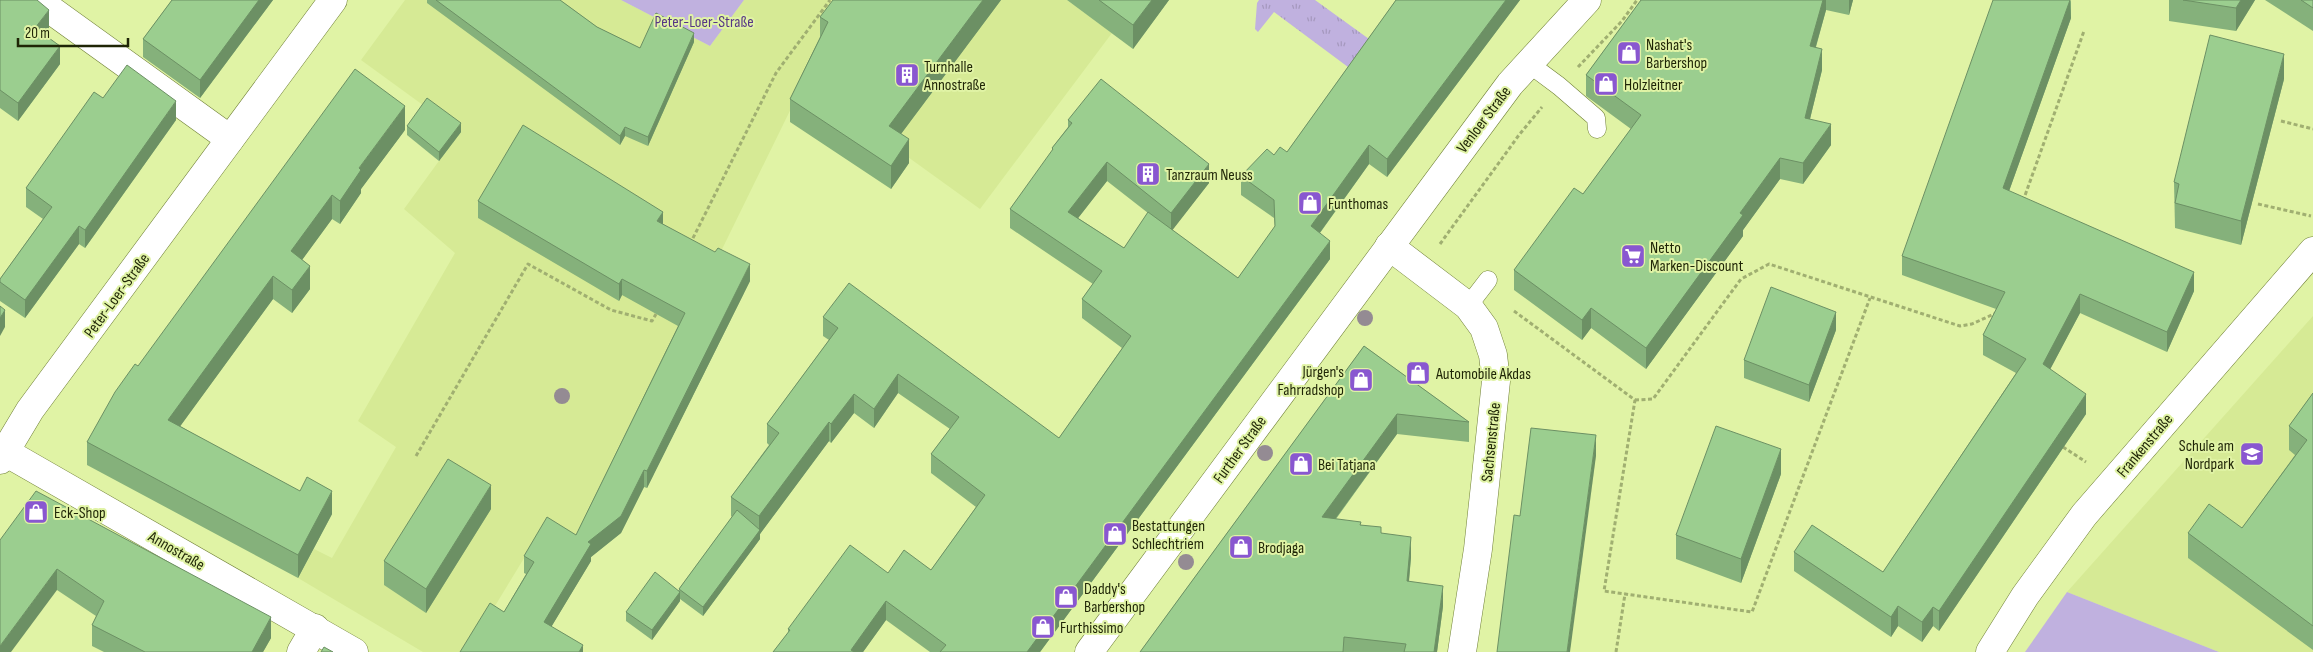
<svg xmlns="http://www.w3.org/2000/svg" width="2313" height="652" font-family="'Sofia Sans Condensed',sans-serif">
	<defs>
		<pattern id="grass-tufts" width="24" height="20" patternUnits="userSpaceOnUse" patternTransform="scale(1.25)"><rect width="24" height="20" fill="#c0b1df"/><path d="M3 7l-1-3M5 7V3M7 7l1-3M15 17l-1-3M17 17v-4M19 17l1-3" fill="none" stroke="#a598be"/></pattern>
	</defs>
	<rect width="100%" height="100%" fill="#e0f3a5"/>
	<g fill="#d6ea95">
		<polygon points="405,0 621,0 710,46 744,0 1067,0 1112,33 980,209 804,82 579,541 543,527 467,652 423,652 298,578 314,549 332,558 396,447 358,421 455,253 404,209 460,132 361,60"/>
		<polygon points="2313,316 2313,652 2219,652 2067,592"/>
	</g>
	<polygon fill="url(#grass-tufts)" points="1259,0 1315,0 1369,39 1348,67 1274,12 1258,32 1255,29 1257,3"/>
	<g fill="#c0b1df">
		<polygon points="621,0 744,0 710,46"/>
		<polygon points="2067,592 2219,652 2025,652"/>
	</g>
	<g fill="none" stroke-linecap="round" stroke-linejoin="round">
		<defs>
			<g id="service">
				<polyline points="1528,63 1559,86 1596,118 1597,129"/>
				<polyline points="1468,306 1488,280"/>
			</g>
			<g id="minor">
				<polyline points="37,0 230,139"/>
				<polyline points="1389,246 1468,306 1484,328 1493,355 1496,381 1485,485 1478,549 1462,652"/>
				<polyline points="0,449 354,652"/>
				<polyline points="0,460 30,410 333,0"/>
				<polyline points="301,652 315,628"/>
				<polyline points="1990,652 2025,596 2084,515 2313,251"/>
			</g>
			<polyline id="secondary" points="1089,652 1510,84 1587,0"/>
		</defs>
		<use href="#service" stroke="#6f7f35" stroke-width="19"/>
		<use href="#minor" stroke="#6f7f35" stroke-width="29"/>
		<use href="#secondary" stroke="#6f7f35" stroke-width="29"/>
		<g stroke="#a0af71" stroke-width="3" stroke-dasharray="4 2.5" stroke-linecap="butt">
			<polyline points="1578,67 1622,21 1637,0"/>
			<polyline points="2281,121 2313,129"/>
			<polyline points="2023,201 2084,31"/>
			<polyline points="2258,204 2311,216"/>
			<polyline points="690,244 776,73 830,0"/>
			<polyline points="1440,244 1519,135 1542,107"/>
			<polyline points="1514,311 1635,400 1604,591 1752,612 1870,298"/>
			<polyline points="1635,400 1653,399 1741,279 1769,264 1960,326 1972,324 1996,313"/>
			<polyline points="2063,447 2086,462"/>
			<polyline points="416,456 528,264 611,310 652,321 656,314"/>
			<polyline points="1616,652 1625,594"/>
		</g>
		<use href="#service" stroke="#fff" stroke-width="18"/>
		<use href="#minor" stroke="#fff" stroke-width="28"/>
		<use href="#secondary" stroke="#fff" stroke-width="28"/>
	</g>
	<g fill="#948b93">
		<circle cx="1365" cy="318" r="8"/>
		<circle cx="562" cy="396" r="8"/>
		<circle cx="1265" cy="453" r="8"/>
		<circle cx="1186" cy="562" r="8"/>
	</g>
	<g fill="#85b17b" fill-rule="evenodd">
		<polygon points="0,0 49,28 44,34 60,64 18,121 0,108"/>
		<polygon points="172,0 273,0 200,98 143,57 143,39"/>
		<polygon points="427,0 560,0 597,27 640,48 694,42 648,146 625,136 620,145 427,3"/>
		<polygon points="1001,0 901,134 909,163 891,189 790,122 790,99 820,37 820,17"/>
		<polygon points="1067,0 1169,0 1133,49"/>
		<path d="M1396,0H1520L1387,177L1369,164L1320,233L1330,259L1040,652H930L886,620L863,652H773L788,633V629L888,573L931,570L976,507L931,473V454L950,429L898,393L874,428L854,413L831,443L829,441L760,534V539L703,616L680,599V601L652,640L626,621V612L679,590V589L732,517L731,516V497L769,445L767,443V424L829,340L823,336V317L1059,438L1122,348L1082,318V299L1093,284L1010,228V209L1052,152V148L1068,127V120L1209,183L1172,230L1238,278L1275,227L1274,218L1241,195V176L1274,155L1287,152ZM1107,181L1148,213L1124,248L1078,218Z"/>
		<polygon points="1641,0 1853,0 1849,15 1826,10 1816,47 1822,70 1810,119 1831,145 1803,184 1780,179 1743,230 1743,236 1646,369 1591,328 1582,340 1514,290 1514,270 1583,194 1631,129 1586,96 1586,75"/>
		<polygon points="2071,0 2071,18 2009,191 2194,291 2167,352 2080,313 2050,369 2086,414 1939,631 1933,626 1922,642 1898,626 1891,637 1794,571 1794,552 1883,572 2016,373 1983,355 1983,335 1996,309 1902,275 1902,256"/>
		<polygon points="2169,0 2255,0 2236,31 2169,21"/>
		<polygon points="2265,0 2313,0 2313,31"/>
		<polygon points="2284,79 2241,245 2175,228 2174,182"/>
		<polygon points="103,98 176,120 85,248 79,244 25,318 0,301 0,279 43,219 26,207 26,188"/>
		<polygon points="407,126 461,132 439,161 407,135"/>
		<polygon points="405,130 361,189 361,193 340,224 332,219 302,260 310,289 292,313 273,299 180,426 332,514 298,578 87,465 87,442 138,366"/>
		<polygon points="478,201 663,224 750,281 647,488 644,487 621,533 591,557 591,561 551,627 583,652 504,612 526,574 524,573 524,556 576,535 678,326 622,295 619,301 478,218"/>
		<polygon points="1836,330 1809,402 1744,378 1744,360"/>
		<polygon points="1364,346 1469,422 1469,442 1397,434 1336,519 1361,525 1381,533 1411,557 1409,582 1443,606 1437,652 1140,652"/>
		<polygon points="2313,393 2313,650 2188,558 2188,533 2242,528 2295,455 2289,450 2289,426"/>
		<polygon points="1781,474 1741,583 1676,559 1676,535"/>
		<polygon points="491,509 426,613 384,585 384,561"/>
		<polygon points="0,540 271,638 263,652 104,652 92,646 92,625 96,616 57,590"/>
	</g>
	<g fill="#6c9064">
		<polygon points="259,0 273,0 200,98 200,80"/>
		<polygon points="983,0 1001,0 889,150 889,126"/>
		<polygon points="1152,0 1169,0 1133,49 1133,25"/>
		<polygon points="1506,0 1520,0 1387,177 1387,159"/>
		<polygon points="1823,0 1826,0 1826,10 1810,67 1810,46"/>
		<polygon points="1849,0 1853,0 1849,15"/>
		<polygon points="2070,0 2071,18 2003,208 2003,188"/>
		<polygon points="2241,0 2255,0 2236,31 2236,8"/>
		<polygon points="49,10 49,28 35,46 35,28"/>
		<polygon points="694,33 694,42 648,146 648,137"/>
		<polygon points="60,46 60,64 18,121 18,103"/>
		<polygon points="1822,49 1822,70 1805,139 1805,118"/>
		<polygon points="2284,54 2284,79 2241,245 2241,221"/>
		<polygon points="176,101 176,120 85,248 85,230"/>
		<polygon points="405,106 405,130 361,189 361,193 340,224 340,201 359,168"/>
		<polygon points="461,123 461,132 439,161 439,152"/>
		<polygon points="1831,124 1831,145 1803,184 1803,163"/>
		<polygon points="625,127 625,136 620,145 620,136"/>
		<polygon points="909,139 909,163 891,189 891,166"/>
		<polygon points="1369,145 1369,164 1311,245 1311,226"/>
		<polygon points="1780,158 1780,179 1743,230 1743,236 1646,369 1646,348 1740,213"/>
		<polygon points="1107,162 1107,181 1068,231 1068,212"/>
		<polygon points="1209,164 1209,183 1171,232 1171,213"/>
		<polygon points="332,195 332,219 291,275 291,251"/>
		<polygon points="663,212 663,229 657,221"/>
		<polygon points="79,226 79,244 25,318 25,300"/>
		<polygon points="1330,241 1330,259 1040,652 1027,652"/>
		<polygon points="750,264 750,281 647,488 647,471"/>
		<polygon points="310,266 310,289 292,313 292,290"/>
		<polygon points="2194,272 2194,291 2167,352 2167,332"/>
		<polygon points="273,276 273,299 168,443 168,420"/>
		<polygon points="622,279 622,295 619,301 619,284"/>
		<polygon points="2080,294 2080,313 2043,383 2043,364"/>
		<polygon points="1591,308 1591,328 1582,340 1582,320"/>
		<polygon points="5,310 5,327 0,336 0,318"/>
		<polygon points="1836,312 1836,330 1809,402 1809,385"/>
		<polygon points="898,374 898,393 874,428 874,409"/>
		<polygon points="854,394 854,413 831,443 831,424"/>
		<polygon points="2086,394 2086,414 1939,631 1939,611"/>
		<polygon points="1397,414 1397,434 1322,537 1322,517"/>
		<polygon points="829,422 829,441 760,534 760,539 703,616 703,607 759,531 759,516"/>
		<polygon points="1596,435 1596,456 1570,652 1567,652"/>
		<polygon points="1781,449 1781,474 1741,583 1741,559"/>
		<polygon points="644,470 644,487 621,533 591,557 591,561 544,639 544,622 588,542"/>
		<polygon points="491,485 491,509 426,613 426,589"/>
		<polygon points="332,491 332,514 298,578 298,555"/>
		<polygon points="1411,537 1411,557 1407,601 1407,581"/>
		<polygon points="57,569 57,590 11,652 0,652 0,646"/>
		<polygon points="1443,586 1443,606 1437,652 1434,652"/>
		<polygon points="680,592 680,601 652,640 652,630"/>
		<polygon points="886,601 886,620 863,652 851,652 851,650"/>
		<polygon points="1898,606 1898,626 1891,637 1891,617"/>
		<polygon points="1933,607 1933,626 1922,642 1922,622"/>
		<polygon points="271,617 271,638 263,652 252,652"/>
		<polygon points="583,645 583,652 579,652"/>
	</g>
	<g fill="#9bce8f" stroke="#6c9064">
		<polygon points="0,0 37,0 49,10 35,28 60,46 18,103 0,90"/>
		<polygon points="172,0 259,0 200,80 143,39"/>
		<polygon points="436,0 560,0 597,27 640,48 656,13 694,33 648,137 625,127 620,136"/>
		<polygon points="833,0 983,0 889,126 909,139 891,166 790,99 828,22 820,17"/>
		<polygon points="1099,0 1152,0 1133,25"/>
		<polygon points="1396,0 1506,0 1387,159 1369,145 1311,226 1330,241 1027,652 940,652 946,645 886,601 851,650 854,652 773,652 790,630 788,629 850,545 888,573 904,550 931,570 985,495 931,454 959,417 898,374 874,409 854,394 831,424 829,422 759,516 731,497 779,433 767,424 838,328 823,317 849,283 1059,438 1131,336 1082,299 1102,271 1010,209 1053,149 1052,148 1072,123 1068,120 1101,79 1209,164 1171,213 1107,162 1068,212 1124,248 1148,212 1238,278 1275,226 1274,200 1241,176 1267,149 1274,155 1280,147 1287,152"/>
		<polygon points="1641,0 1823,0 1810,46 1822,49 1805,118 1831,124 1803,163 1780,158 1740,213 1743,215 1646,348 1591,308 1582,320 1514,270 1574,188 1583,194 1641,115 1586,75"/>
		<polygon points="1993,0 2070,0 2003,188 2194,272 2167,332 2080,294 2043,364 2086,394 1939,611 1933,607 1922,622 1898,606 1891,617 1794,552 1812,525 1883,572 2026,359 1983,335 2005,292 1902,256"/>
		<polygon points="2183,0 2241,0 2236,8"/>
		<polygon points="2301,0 2313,0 2313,8"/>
		<polygon points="2210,35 2284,54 2241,221 2175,203 2179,184 2174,182"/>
		<polygon points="127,65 176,101 85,230 79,226 25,300 0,282 0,279 52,207 26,188 94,92 103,98"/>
		<polygon points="355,69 405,106 359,168 361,170 340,201 332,195 291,251 310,266 292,290 273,276 168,420 300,491 307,477 332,491 298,555 87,442 115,392 135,364 138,366"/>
		<polygon points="427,98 461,123 439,152 407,126"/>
		<polygon points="523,125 663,212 657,221 715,252 718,248 750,264 647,471 644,470 621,516 588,542 591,544 544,622 583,645 579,652 460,652 490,603 504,612 534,562 524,556 547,517 576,535 685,313 622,279 619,284 478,201"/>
		<polygon points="1771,287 1836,312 1809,385 1744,360"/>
		<polygon points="0,306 5,310 0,318"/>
		<polygon points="1364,346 1469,422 1397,414 1322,517 1361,522 1360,525 1381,527 1381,533 1411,537 1407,581 1443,586 1434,652 1404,652 1406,644 1344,637 1343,652 1140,652"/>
		<polygon points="2313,393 2313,626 2188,533 2209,504 2242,528 2307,440 2289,426"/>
		<polygon points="1716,426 1781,449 1741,559 1676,535"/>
		<polygon points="1531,428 1596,435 1567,652 1497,652 1514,515 1520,516"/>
		<polygon points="448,459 491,485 426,589 384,561"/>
		<polygon points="36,491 271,617 252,652 145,652 92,625 104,601 57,569 0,646 0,540"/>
		<polygon points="737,510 760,530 703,607 679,589"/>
		<polygon points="655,572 680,592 652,630 626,612"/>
		<polygon points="324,647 333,652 321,652"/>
	</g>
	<defs>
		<symbol id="shop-square" viewBox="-11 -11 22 22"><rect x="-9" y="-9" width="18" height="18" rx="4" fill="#8957d0" stroke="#e0f3a5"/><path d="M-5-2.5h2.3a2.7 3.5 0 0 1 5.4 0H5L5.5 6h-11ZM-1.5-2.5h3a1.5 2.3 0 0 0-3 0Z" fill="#fff"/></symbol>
		<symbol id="building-square" viewBox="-11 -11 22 22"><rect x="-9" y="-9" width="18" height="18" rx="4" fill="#8957d0" stroke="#e0f3a5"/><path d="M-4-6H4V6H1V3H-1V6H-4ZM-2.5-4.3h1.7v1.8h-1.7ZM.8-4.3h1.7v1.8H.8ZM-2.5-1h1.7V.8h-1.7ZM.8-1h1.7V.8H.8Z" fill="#fff"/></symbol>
		<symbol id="supermarket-square" viewBox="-11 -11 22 22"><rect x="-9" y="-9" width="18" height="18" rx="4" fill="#8957d0" stroke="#e0f3a5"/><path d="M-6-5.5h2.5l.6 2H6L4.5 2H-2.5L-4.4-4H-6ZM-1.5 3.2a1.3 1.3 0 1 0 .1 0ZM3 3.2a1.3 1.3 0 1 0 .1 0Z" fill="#fff"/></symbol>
		<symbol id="school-square" viewBox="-11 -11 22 22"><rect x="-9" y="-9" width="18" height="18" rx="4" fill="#8957d0" stroke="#e0f3a5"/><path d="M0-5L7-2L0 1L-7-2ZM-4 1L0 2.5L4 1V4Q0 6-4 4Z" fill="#fff"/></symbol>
	</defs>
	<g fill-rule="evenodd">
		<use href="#shop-square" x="1615" y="39" width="28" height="28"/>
		<use href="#building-square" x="893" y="61" width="28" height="28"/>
		<use href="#shop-square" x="1592" y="70" width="28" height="28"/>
		<use href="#building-square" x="1134" y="160" width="28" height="28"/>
		<use href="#shop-square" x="1296" y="189" width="28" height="28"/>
		<use href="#supermarket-square" x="1619" y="242" width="28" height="28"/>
		<use href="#shop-square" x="1404" y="359" width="28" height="28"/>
		<use href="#shop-square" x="1347" y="366" width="28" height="28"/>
		<use href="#school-square" x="2238" y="440" width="28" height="28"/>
		<use href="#shop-square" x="1287" y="450" width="28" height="28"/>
		<use href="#shop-square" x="22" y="498" width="28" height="28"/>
		<use href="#shop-square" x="1101" y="520" width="28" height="28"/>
		<use href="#shop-square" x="1227" y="533" width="28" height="28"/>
		<use href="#shop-square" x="1052" y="583" width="28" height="28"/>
		<use href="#shop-square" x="1029" y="613" width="28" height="28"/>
	</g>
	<g text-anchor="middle" stroke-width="4" stroke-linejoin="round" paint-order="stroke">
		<g font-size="16" fill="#563685" stroke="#e0f3a5">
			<text x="704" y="27">Peter-Loer-Straße</text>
		</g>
		<g font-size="16" fill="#1f2506" stroke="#e0f3a5" text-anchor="start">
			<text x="1646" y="50">Nashat's<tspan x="1646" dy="18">Barbershop</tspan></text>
			<text x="924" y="72">Turnhalle<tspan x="924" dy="18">Annostraße</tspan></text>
			<text x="1624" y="90">Holzleitner</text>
			<text x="1166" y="180">Tanzraum Neuss</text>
			<text x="1328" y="209">Funthomas</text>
			<text x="1650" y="253">Netto<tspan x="1650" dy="18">Marken-Discount</tspan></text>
			<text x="1344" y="377" text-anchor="end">Jürgen's<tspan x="1344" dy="18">Fahrradshop</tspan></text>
			<text x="1436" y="379">Automobile Akdas</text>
			<text x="2234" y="451" text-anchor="end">Schule am<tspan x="2234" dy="18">Nordpark</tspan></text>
			<text x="1318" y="470">Bei Tatjana</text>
			<text x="54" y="518">Eck-Shop</text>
			<text x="1132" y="531">Bestattungen<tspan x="1132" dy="18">Schlechtriem</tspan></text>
			<text x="1258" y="553">Brodjaga</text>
			<text x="1084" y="594">Daddy's<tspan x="1084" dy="18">Barbershop</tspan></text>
			<text x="1060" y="633">Furthissimo</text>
		</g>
		<g font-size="16" fill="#1f2506" stroke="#e0f3a5">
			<text transform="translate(1483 119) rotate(-53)" y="6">Venloer Straße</text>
			<text transform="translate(116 295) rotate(-54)" y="6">Peter-Loer-Straße</text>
			<text transform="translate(1490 442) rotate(-84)" y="6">Sachsenstraße</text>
			<text transform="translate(2144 445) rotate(-50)" y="6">Frankenstraße</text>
			<text transform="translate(1239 449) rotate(-54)" y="6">Further Straße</text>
			<text transform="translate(177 550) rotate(30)" y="6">Annostraße</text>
		</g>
	</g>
	<path d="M18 38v8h110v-8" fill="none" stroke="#1f2506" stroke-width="2.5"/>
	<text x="25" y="38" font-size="15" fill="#1f2506" stroke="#e0f3a5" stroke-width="4" paint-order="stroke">20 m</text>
</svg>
